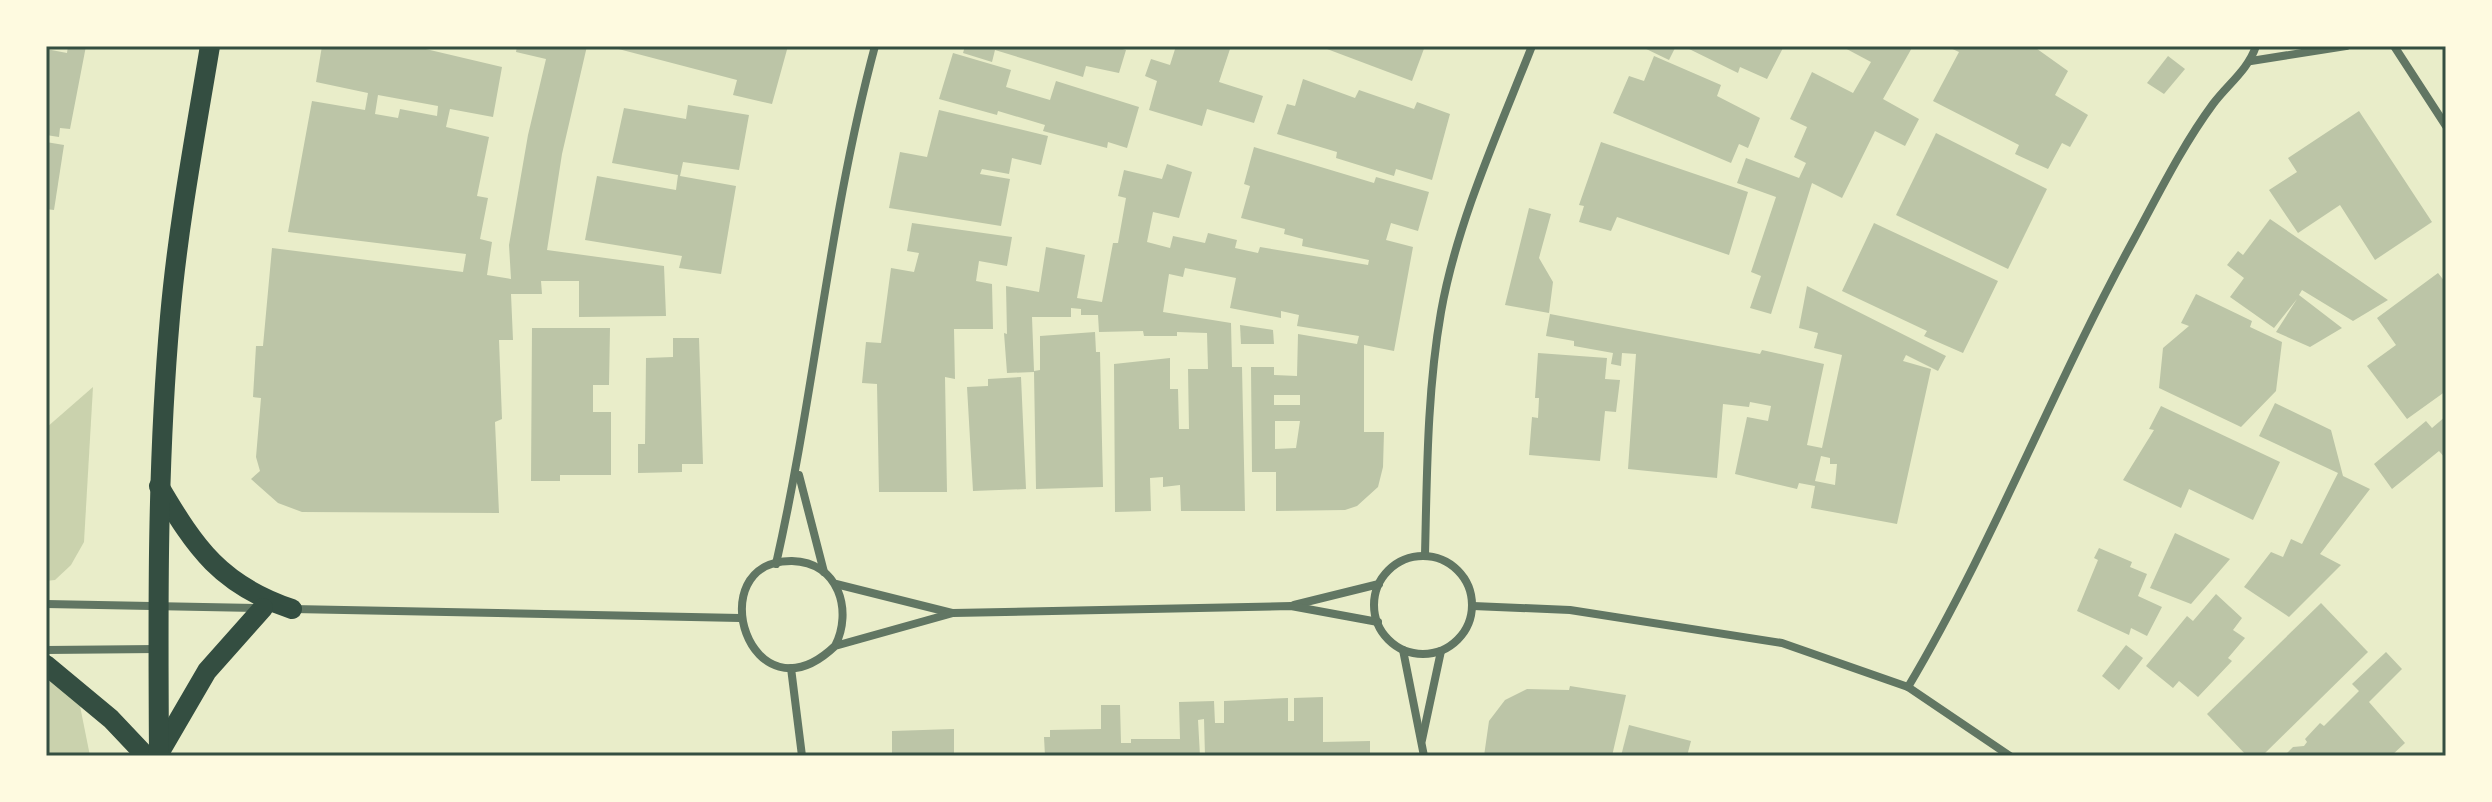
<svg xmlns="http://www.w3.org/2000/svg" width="2492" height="802" font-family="Inter,sans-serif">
	<rect width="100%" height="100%" fill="#e9edc9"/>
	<g fill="#cad2ad">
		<polygon points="93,387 84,542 71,565 55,580 46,581 46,428"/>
		<polygon points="46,676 79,701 90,756 46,756"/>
	</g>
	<g fill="#bcc5a7" fill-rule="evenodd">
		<polygon points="68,46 86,46 70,129 60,128 59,137 46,135 46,49 67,53"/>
		<path d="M322,46H413L502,67L493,117L450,109L446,127L489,137L477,196L488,198L480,239L492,242L487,275L511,279L509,245L528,135L546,59L516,52L517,46H587L562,154L547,250L664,266L666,316L579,317V281H541L542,294H511L513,340H499L502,419L495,422L499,513L302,512L278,503L251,479L260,471L256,457L261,398L253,397L256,346H263L272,248L463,272L466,254L288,232L312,101L365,110L368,93L316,82ZM378,95L438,106L437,116L400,109L398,118L375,114Z"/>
		<polygon points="607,46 788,46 772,104 733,95 737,80"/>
		<polygon points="965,46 1112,46 1126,50 1119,73 1086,66 1083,77 995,50 992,62 963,53"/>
		<polygon points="1176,46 1231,46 1219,82 1263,96 1254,123 1207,109 1202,126 1149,110 1157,81 1145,76 1151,59 1170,65"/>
		<polygon points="1319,46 1425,46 1412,81"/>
		<polygon points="1640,46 1676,46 1669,60"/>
		<polygon points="1683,46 1784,46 1767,79 1740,67 1738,73"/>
		<polygon points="1841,46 1913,46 1883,99 1919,119 1905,146 1875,131 1842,198 1812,183 1771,314 1750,308 1761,276 1751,272 1776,197 1737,183 1746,158 1799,178 1806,163 1794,157 1807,127 1790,119 1812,72 1853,93 1871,62"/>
		<polygon points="1946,46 2033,46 2068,71 2055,95 2088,115 2070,147 2062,143 2048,169 2015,154 2019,145 1933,101 1959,52"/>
		<polygon points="953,53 1011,70 1006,87 1050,100 1056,81 1139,107 1127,148 1108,142 1107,148 1043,131 1045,125 998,111 997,115 939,99"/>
		<polygon points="1654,56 1721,85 1717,96 1760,118 1748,148 1739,144 1731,163 1613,113 1629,76 1644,81"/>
		<polygon points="2168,56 2185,69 2164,94 2147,83"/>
		<polygon points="1303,79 1355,98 1359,90 1414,109 1417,102 1450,114 1432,180 1396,169 1394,176 1336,158 1337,152 1277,134 1287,104 1295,106"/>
		<polygon points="688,105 749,115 739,170 683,162 680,176 736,186 721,274 679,268 682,256 585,240 597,176 676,190 678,175 612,163 624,108 686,119"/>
		<polygon points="939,110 1048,136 1041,165 1012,158 1009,174 982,169 980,174 1010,179 1001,226 889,208 900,152 927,157"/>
		<polygon points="2359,111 2432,222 2375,260 2340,205 2298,233 2269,190 2297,172 2288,158"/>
		<polygon points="1936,133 2047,189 2008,269 1896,215"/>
		<polygon points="46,142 64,145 54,210 46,209"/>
		<polygon points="1601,142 1748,192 1729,255 1617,217 1611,231 1579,222 1584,206 1579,205"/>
		<path d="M1254,147L1374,183L1376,177L1429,192L1418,231L1391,223L1386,240L1413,247L1394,351L1364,345V432H1384L1383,467L1378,487L1357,506L1345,510L1276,511V472H1252L1251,367H1274V375L1297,376L1298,334L1357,344L1359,336L1297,326L1299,315L1281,311V318L1230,308L1236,278L1185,268L1183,277L1169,274L1163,312L1231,323L1232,367H1242L1245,511H1181L1180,485L1163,487V477L1150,478L1151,511L1115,512L1114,364L1170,358V389H1178L1179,429H1189L1188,369H1208L1207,333L1177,332V336H1144L1143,331L1099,332L1098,315H1081V309L1071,308V317H1032L1034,371L1040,370V336L1095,332L1096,352H1100L1103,487L1036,489L1034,372L1007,373L1004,333L1007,334L1006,286L1039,292L1046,247L1085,255L1077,298L1102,302L1113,243H1118L1126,198L1118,196L1124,170L1162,179L1167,164L1192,172L1179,218L1153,212L1147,242L1170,248L1173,236L1205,243L1208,233L1237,240L1235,248L1258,253L1260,247L1368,265L1369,260L1302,246L1303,239L1284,234L1285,229L1241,218L1250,186L1244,184ZM1274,395H1300V405H1274ZM1275,421H1300L1296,448L1275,449Z"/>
		<polygon points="1529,208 1551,214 1539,258 1553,282 1549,313 1505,305"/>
		<polygon points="2270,219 2388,300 2353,321 2302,290 2299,295 2342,328 2310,347 2276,332 2297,299 2274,328 2230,297 2244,278 2227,265 2238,251 2243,255"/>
		<polygon points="912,223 1012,237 1007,266 979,261 976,281 992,284 993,329 954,329 955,379 945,377 947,492 879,492 877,384 862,383 866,342 881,343 891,268 914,272 919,253 907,251"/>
		<polygon points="1874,223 1998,281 1963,353 1924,336 1927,331 1842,291"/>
		<polygon points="2438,273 2446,283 2446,391 2407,419 2367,366 2396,345 2377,318"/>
		<path d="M1807,286L1946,356L1938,371L1906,355L1903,361L1931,369L1897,524L1811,508L1815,486L1799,483L1797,489L1735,474L1747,417L1768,421L1771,406L1750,402L1749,407L1723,404L1717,478L1628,469L1636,354L1622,353L1621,366L1611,364L1613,353L1574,346V341L1546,336L1550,314L1760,354L1762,350L1824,364L1807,445L1822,448L1842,355L1814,348L1818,333L1799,328ZM1821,456L1830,458V464H1837L1835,485L1815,481Z"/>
		<polygon points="2196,294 2252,321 2250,327 2282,342 2276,391 2241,427 2159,388 2163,348 2189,326 2181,323"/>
		<polygon points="1240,325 1273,330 1274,344 1241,344"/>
		<polygon points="532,328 610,328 609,385 593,385 593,412 611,412 611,475 560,475 560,481 531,481"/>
		<polygon points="673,338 699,338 703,464 682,464 682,472 638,473 638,444 645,444 646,358 673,357"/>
		<polygon points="1538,353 1607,358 1605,379 1620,380 1616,412 1605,411 1600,461 1529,455 1532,417 1538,418 1539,398 1535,398"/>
		<polygon points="1021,377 1026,489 973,491 967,387 988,386 988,379"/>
		<polygon points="2275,403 2331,430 2343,476 2370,489 2320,554 2341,565 2289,617 2244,587 2271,552 2283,557 2291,539 2302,544 2338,473 2259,436"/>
		<polygon points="2161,406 2280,462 2253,520 2189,489 2181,508 2123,480 2154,430 2149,429"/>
		<polygon points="2446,416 2446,459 2439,451 2392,489 2374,464 2426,421 2432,428"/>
		<polygon points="2175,533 2230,559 2191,604 2150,588"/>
		<polygon points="2099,548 2132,562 2130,567 2147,574 2138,596 2162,607 2147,636 2131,628 2129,635 2077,611 2098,560 2094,558"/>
		<polygon points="2216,594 2242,618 2233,630 2245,638 2228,658 2232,661 2198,697 2179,681 2173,688 2146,666 2187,616 2193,621"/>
		<polygon points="2321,603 2368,652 2262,756 2247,756 2207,714"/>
		<polygon points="2126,645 2143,658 2119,690 2102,676"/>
		<polygon points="2386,652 2402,669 2369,702 2405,743 2391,756 2284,756 2293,747 2304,746 2307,742 2305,739 2320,723 2324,726 2359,691 2352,684"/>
		<polygon points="1570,686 1626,695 1612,756 1484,756 1489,721 1505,700 1527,689 1569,690"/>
		<polygon points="1323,697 1323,742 1370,741 1370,756 1205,756 1204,719 1198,720 1200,756 1045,756 1044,737 1050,737 1050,730 1101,729 1101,705 1120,705 1121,743 1131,743 1131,739 1180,739 1179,702 1214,701 1215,723 1224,723 1224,701 1288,698 1288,721 1294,721 1294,698"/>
		<polygon points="1629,725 1691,741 1687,756 1621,756"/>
		<polygon points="954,729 954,756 892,756 892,731"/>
	</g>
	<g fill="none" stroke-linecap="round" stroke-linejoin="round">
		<g stroke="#617663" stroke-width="8">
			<polyline points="2394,46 2446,126"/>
			<polyline points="2251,61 2346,46"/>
			<polyline points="799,475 824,572"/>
			<path d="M1425,555C1427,474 1427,392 1441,312C1457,222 1499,130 1532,46"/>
			<circle cx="1423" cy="605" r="49"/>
			<path d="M776,564C815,392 829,217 875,46"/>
			<polyline points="836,584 952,613"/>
			<polyline points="46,604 259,608"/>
			<polyline points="1294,605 1379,584"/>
			<polyline points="1473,606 1570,610 1782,643 1908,687 2010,756"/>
			<polyline points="293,609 740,618"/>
			<path d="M835,646C853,611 839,562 792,561C698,560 750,727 835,646L953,613L1291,606L1378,622"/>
			<polyline points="46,650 157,649"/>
			<polyline points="1403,650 1424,756"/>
			<polyline points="791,668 802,756"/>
			<path d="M1908,687C1993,544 2053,387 2133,241C2158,195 2182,146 2213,104C2228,84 2248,70 2256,46"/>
			<polyline points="1422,740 1441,651"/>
		</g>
		<g stroke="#344e41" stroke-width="20">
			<path d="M159,486C196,549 221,585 292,609"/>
			<polyline points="46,665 111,719 146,756"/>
			<polyline points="161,750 207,671 263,608"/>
			<path d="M159,756C158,609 157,464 170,317C178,226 195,136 210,46"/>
		</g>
	</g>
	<rect width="2492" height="802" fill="none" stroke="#fefae0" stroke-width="96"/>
	<rect x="48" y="48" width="2396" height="706" fill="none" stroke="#344e41" stroke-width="3"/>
</svg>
